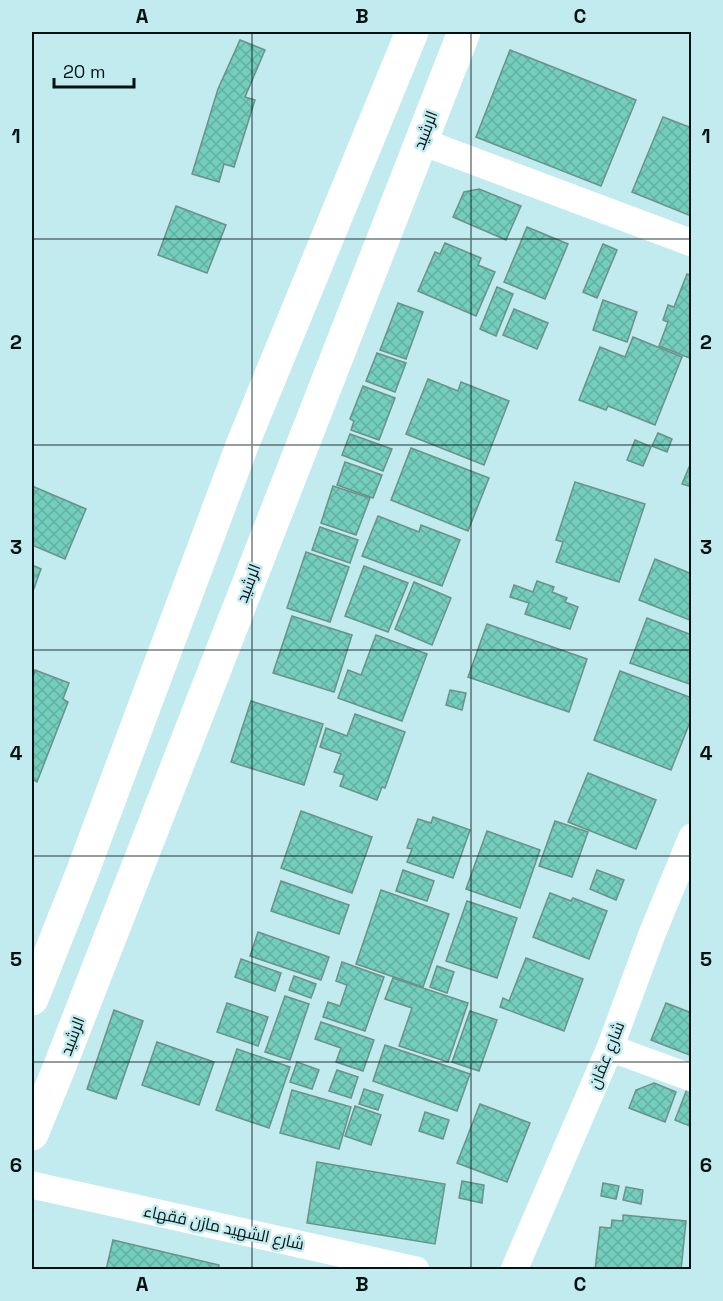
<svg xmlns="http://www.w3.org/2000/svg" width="723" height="1301" font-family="'Space Grotesk',Cairo,sans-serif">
	<defs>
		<pattern id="building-cross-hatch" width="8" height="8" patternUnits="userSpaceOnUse" patternTransform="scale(1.5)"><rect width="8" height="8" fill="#74cebd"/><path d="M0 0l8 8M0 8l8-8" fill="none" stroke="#63b0a2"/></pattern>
	</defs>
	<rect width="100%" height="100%" fill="#c1ebef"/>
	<g fill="url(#building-cross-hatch)" stroke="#6b9189" stroke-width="1.5">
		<polygon points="240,40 265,50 245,97 255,100 234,167 224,164 219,182 192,174 218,89"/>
		<polygon points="510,50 636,100 601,186 476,137"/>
		<polygon points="663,117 692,128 691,216 632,192"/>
		<polygon points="479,189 521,206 506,240 453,217 464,192"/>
		<polygon points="176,206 226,225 207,273 158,255"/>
		<polygon points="527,227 568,244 545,299 504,282"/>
		<polygon points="445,243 481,258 478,265 495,272 476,316 418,291 435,252 440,254"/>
		<polygon points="603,244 617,250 597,298 583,292"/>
		<polygon points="687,274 692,276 692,359 659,346 668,322 663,320 668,305 674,307"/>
		<polygon points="497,287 513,294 496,336 480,329"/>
		<polygon points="603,300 637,312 627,342 593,330"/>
		<polygon points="398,303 423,312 406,359 380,350"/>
		<polygon points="514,309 548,323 537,349 503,335"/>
		<polygon points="633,337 682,357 655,425 608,406 606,410 579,400 600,347 625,357"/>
		<polygon points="377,353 406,363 395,392 366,381"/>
		<polygon points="428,379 458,391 461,382 509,401 484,465 406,434"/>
		<polygon points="363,386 395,398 379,440 351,430 354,421 350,419"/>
		<polygon points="658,433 672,439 667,452 652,446"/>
		<polygon points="350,434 392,449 383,471 342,455"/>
		<polygon points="635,440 651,447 643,466 627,460"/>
		<polygon points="411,448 489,478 468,531 391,500"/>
		<polygon points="692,460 692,487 682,484"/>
		<polygon points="345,462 382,475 373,498 337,485"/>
		<polygon points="575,482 645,504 619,582 556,562 563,542 556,540"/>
		<polygon points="32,486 86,509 65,559 32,545"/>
		<polygon points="333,486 370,498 356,535 321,523"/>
		<polygon points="378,516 419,532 421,525 460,540 442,586 362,556"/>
		<polygon points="320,527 358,540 350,563 312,550"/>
		<polygon points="306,552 349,567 330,622 287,608"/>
		<polygon points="655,559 692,574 692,621 639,600"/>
		<polygon points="32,565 41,569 32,594"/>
		<polygon points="364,566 408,583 388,632 345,616"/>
		<polygon points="537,581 554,587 552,592 567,598 565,602 578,607 570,629 525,614 529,603 510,597 514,585 533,592"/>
		<polygon points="414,582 451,598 432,645 395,629"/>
		<polygon points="292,616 352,635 334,692 273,673"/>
		<polygon points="647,618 692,635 692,685 630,663"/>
		<polygon points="487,624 587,659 569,712 468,677"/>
		<polygon points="376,635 427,654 402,721 338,698 348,670 361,675"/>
		<polygon points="35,670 69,683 63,699 68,702 37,782 32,779 32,679"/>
		<polygon points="620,671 692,698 692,717 671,770 594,740"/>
		<polygon points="450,690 466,693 462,710 446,705"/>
		<polygon points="251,701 323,724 304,785 231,762"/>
		<polygon points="355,714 405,732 385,788 382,787 377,800 340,786 344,775 334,772 341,754 320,747 326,728 347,736"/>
		<polygon points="588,773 656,800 636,849 568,822"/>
		<polygon points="301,811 372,837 352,893 281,868"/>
		<polygon points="433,817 470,830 453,878 407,862 412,849 407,848 418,819 431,823"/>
		<polygon points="555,821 588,832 572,877 539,866"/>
		<polygon points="487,831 540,850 520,908 466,889"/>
		<polygon points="403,870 434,881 427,901 396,891"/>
		<polygon points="597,870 624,880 616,900 590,889"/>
		<polygon points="281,881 349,905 339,934 271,911"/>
		<polygon points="381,890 449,914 423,987 356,964"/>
		<polygon points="550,893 571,901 573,898 607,911 589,959 533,937"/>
		<polygon points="467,901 517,918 497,978 446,961"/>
		<polygon points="258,932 329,957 321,980 250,956"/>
		<polygon points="526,958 583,979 564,1031 500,1007 503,998 509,1001"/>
		<polygon points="241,959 281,973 275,991 235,977"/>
		<polygon points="342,962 384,977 365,1031 323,1017 328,1002 340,1006 347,985 336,981"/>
		<polygon points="437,966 454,972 447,993 430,987"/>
		<polygon points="294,976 316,984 311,998 289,990"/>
		<polygon points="393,978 468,1003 448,1062 399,1046 412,1008 385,999"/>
		<polygon points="285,996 309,1004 290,1060 265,1052"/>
		<polygon points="227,1003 268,1017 258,1046 217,1032"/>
		<polygon points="666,1003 692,1013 692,1056 651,1040"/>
		<polygon points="114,1010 143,1021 116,1099 87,1089"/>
		<polygon points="470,1011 497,1020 479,1071 452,1062"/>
		<polygon points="321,1022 374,1040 363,1071 336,1062 341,1048 315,1039"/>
		<polygon points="157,1042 214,1062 199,1105 142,1085"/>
		<polygon points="385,1045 470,1074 457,1111 373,1081"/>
		<polygon points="237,1049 290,1067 269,1128 216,1110"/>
		<polygon points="297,1062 319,1070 312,1089 290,1082"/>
		<polygon points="337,1070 358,1077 351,1098 329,1091"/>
		<polygon points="654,1083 676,1092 665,1122 629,1108 636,1090"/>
		<polygon points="364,1089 383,1095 378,1110 359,1104"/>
		<polygon points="687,1089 692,1090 692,1127 675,1120"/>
		<polygon points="292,1090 351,1107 339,1149 280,1133"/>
		<polygon points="480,1104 530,1123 507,1182 457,1163"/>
		<polygon points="355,1106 381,1115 371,1145 345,1136"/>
		<polygon points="425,1112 449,1120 443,1139 419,1131"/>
		<polygon points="317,1162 445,1184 435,1244 307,1223"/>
		<polygon points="462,1181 484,1185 482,1203 459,1198"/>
		<polygon points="603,1183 619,1186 616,1199 601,1196"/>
		<polygon points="626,1187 643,1190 641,1204 623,1200"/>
		<polygon points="623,1215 686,1221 681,1270 595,1270 600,1227 611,1228 612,1220 623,1221"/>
		<polygon points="113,1240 219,1265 218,1270 106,1270"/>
	</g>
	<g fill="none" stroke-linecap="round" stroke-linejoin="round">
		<g stroke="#fff" stroke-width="27">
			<polyline points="420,141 692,243"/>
			<polyline points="610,1048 692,1078"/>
			<polyline points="32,1185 416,1270"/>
			<polyline points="514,1270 610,1048 652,934 692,837"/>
		</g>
		<g stroke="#fff" stroke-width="33">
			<polyline points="32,999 82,873 243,443 412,32"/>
			<polyline points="32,1134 61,1063 464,32"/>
		</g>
	</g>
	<path fill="none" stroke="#031113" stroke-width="1.5" stroke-opacity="0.55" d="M252,32V1270M471,32V1270M32,239H692M32,445H692M32,650H692M32,856H692M32,1062H692"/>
	<g text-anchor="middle" stroke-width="5" stroke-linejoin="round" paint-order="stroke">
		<g font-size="16" fill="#031113" stroke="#c1ebef">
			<text transform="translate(425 130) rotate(-69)" y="6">الرشيد</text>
			<text transform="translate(248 583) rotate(-69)" y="6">الرشيد</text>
			<text transform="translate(72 1036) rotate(-69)" y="6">الرشيد</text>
			<text transform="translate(606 1055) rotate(-68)" y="6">شارع عمّان</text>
			<text transform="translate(224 1227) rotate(12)" y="6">شارع الشهيد مازن فقهاء</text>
		</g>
	</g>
	<rect width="723" height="1301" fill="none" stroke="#c1ebef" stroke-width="66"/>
	<path d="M54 78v9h80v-9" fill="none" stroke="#031113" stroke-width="3"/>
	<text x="63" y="78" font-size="18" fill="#031113" stroke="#c1ebef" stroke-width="4.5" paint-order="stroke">20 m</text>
	<rect x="33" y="33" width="657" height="1235" fill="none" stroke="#031113" stroke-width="2"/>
	<g font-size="20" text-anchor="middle" font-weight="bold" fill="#031113">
		<text x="142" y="23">A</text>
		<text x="362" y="23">B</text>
		<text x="580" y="23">C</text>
		<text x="16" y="143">1</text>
		<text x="706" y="143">1</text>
		<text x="16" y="349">2</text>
		<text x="706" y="349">2</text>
		<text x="16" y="554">3</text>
		<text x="706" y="554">3</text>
		<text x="16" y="760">4</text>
		<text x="706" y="760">4</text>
		<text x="16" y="966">5</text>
		<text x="706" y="966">5</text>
		<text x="16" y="1172">6</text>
		<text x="706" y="1172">6</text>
		<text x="142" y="1291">A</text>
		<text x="362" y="1291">B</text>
		<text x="580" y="1291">C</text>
	</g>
</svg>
